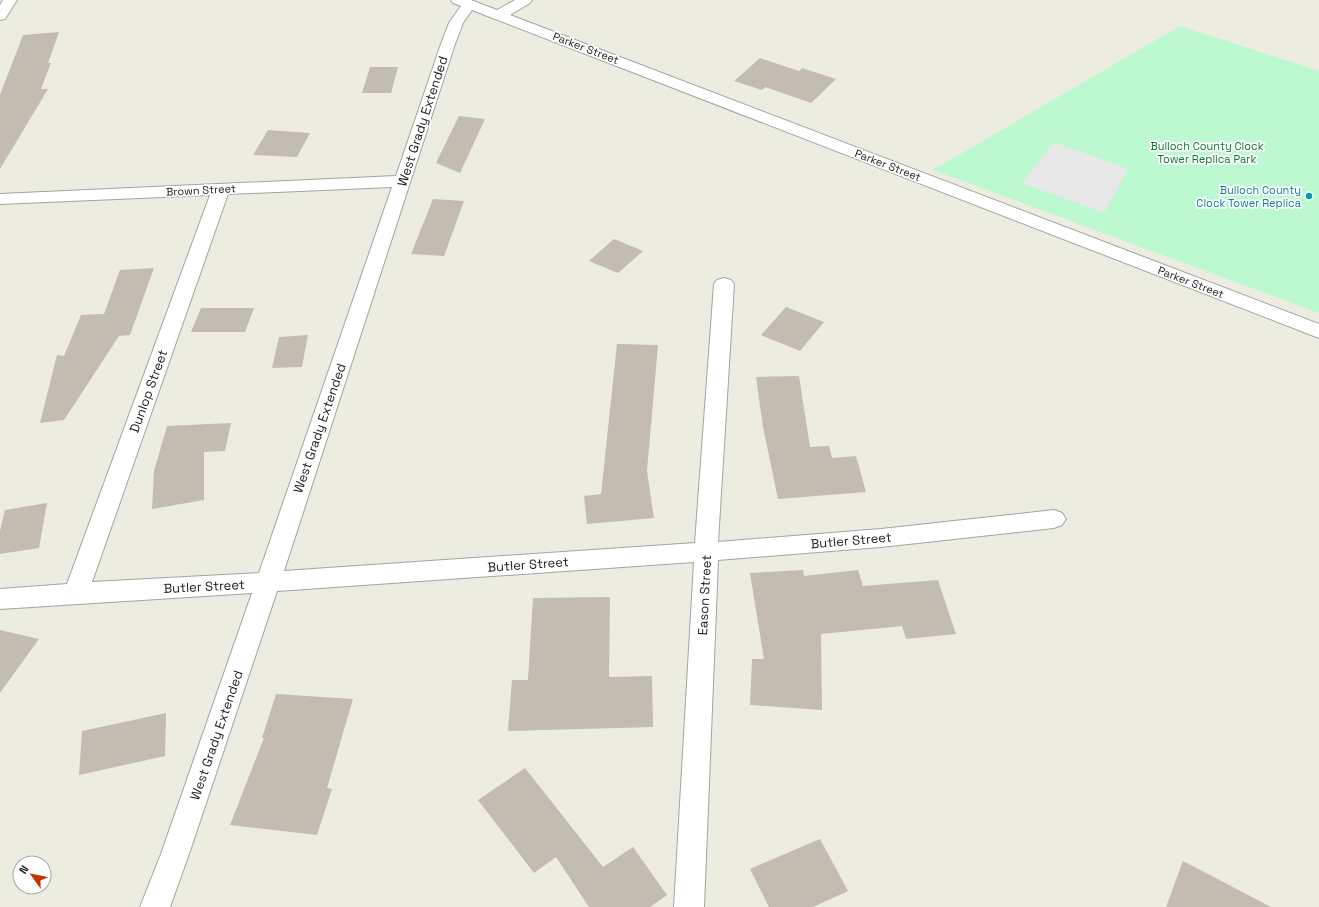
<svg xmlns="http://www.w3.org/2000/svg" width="1319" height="907" font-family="'Space Grotesk',sans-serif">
	<rect width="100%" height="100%" fill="#edece1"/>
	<polygon fill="#bcf9d0" points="1180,26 1319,71 1319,313 933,170"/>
	<polygon fill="#e8e8e8" points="1054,142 1128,169 1104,213 1022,183"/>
	<g fill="#c2bcb1">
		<polygon points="59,32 48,63 51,63 41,89 48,89 0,169 0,95 23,35"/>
		<polygon points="760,58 799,71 802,68 836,79 811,103 765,87 762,90 734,81"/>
		<polygon points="370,67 398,67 391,93 362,93"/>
		<polygon points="459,116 485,119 460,173 436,163"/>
		<polygon points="268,130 310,133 297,157 253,155"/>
		<polygon points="433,199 464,201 444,256 411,254"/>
		<polygon points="614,239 643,251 618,273 589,261"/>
		<polygon points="154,268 130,335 119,336 64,420 40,423 57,355 64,356 81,315 104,314 120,270"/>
		<polygon points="786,307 824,322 800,351 761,335"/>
		<polygon points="201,308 254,308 245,332 191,332"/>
		<polygon points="308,335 302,367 272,368 279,337"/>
		<polygon points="617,344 658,345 647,471 654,518 587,524 584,496 601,494"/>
		<polygon points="799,376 810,447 829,446 832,458 856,456 866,492 778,499 763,427 756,377"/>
		<polygon points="231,423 225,451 204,452 204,500 152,509 154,471 167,426"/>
		<polygon points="47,503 39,548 0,554 0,531 5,510"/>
		<polygon points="803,570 804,576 858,570 863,586 938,580 956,634 906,639 902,626 821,634 822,710 750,705 752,659 764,659 750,573"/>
		<polygon points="610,597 609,677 652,676 653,727 508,731 512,680 528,680 533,598"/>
		<polygon points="0,630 39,639 0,693"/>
		<polygon points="276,694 353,699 327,788 332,789 317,835 230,825 264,738 262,738"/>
		<polygon points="166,713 165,756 79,775 82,731"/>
		<polygon points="525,768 603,867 633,847 667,895 650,907 589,907 556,857 534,873 478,800"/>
		<polygon points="820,839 848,891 813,907 769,907 750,869"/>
		<polygon points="1183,861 1271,907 1166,907"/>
	</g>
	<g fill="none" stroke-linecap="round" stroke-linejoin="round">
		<defs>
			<g id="minor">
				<polygon points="3,0 17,0 5,19 0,20 0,5"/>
				<path d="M451,0H471L497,10L515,0H532L530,3L510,15L1319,324V338L472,10L463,23L455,44L284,571L695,543L714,284L717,280L724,278L731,280L734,284L718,542L881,529L1054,510L1062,513L1066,519L1062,525L1054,528L881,547L718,560L704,907H674L694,562L277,591L189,854L170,907H140L161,854L252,593L0,609V589L67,584L210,195L0,204V194L396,176L441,44L449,23L461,6L453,3ZM392,187L259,573L92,582L228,194Z"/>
			</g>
		</defs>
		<use href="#minor" stroke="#a3a3a3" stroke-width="2"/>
		<use href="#minor" fill="#fff" fill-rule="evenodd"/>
	</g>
	<circle fill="#0f9aa8" stroke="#fff" stroke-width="1.5" cx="1309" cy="196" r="4"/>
	<g text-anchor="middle" stroke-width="3.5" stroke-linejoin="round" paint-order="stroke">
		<g font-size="11" fill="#1c1c1c" stroke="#fff">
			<text transform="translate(586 48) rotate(21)" y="4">Parker Street</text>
			<text transform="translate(888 165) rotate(21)" y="4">Parker Street</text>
			<text transform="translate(201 190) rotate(-3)" y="4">Brown Street</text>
			<text transform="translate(1191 282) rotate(21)" y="4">Parker Street</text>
		</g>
		<g font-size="11" fill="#0b792f" stroke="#fff">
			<text x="1207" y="150">Bulloch County Clock<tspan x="1207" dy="13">Tower Replica Park</tspan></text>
		</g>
		<g font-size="11" fill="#0d838f" stroke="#fff" text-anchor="end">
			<text x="1301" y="194">Bulloch County<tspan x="1301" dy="13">Clock Tower Replica</tspan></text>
		</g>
		<g font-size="13" fill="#1c1c1c" stroke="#fff">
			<text transform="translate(422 121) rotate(-72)" y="5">West Grady Extended</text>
			<text transform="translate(148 391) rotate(-70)" y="5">Dunlop Street</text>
			<text transform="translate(319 428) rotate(-71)" y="5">West Grady Extended</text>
			<text transform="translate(851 540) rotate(-5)" y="5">Butler Street</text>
			<text transform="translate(528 564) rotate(-4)" y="5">Butler Street</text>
			<text transform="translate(204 586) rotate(-3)" y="5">Butler Street</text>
			<text transform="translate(704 595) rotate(-87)" y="5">Eason Street</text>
			<text transform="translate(216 735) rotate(-71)" y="5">West Grady Extended</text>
		</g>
	</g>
	<g transform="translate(32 875) rotate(303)"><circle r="19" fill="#ffffff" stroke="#a4a4a4"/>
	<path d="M0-3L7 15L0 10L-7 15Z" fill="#c73200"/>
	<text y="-6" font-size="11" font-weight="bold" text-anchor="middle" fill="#1c1c1c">N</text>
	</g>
</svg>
